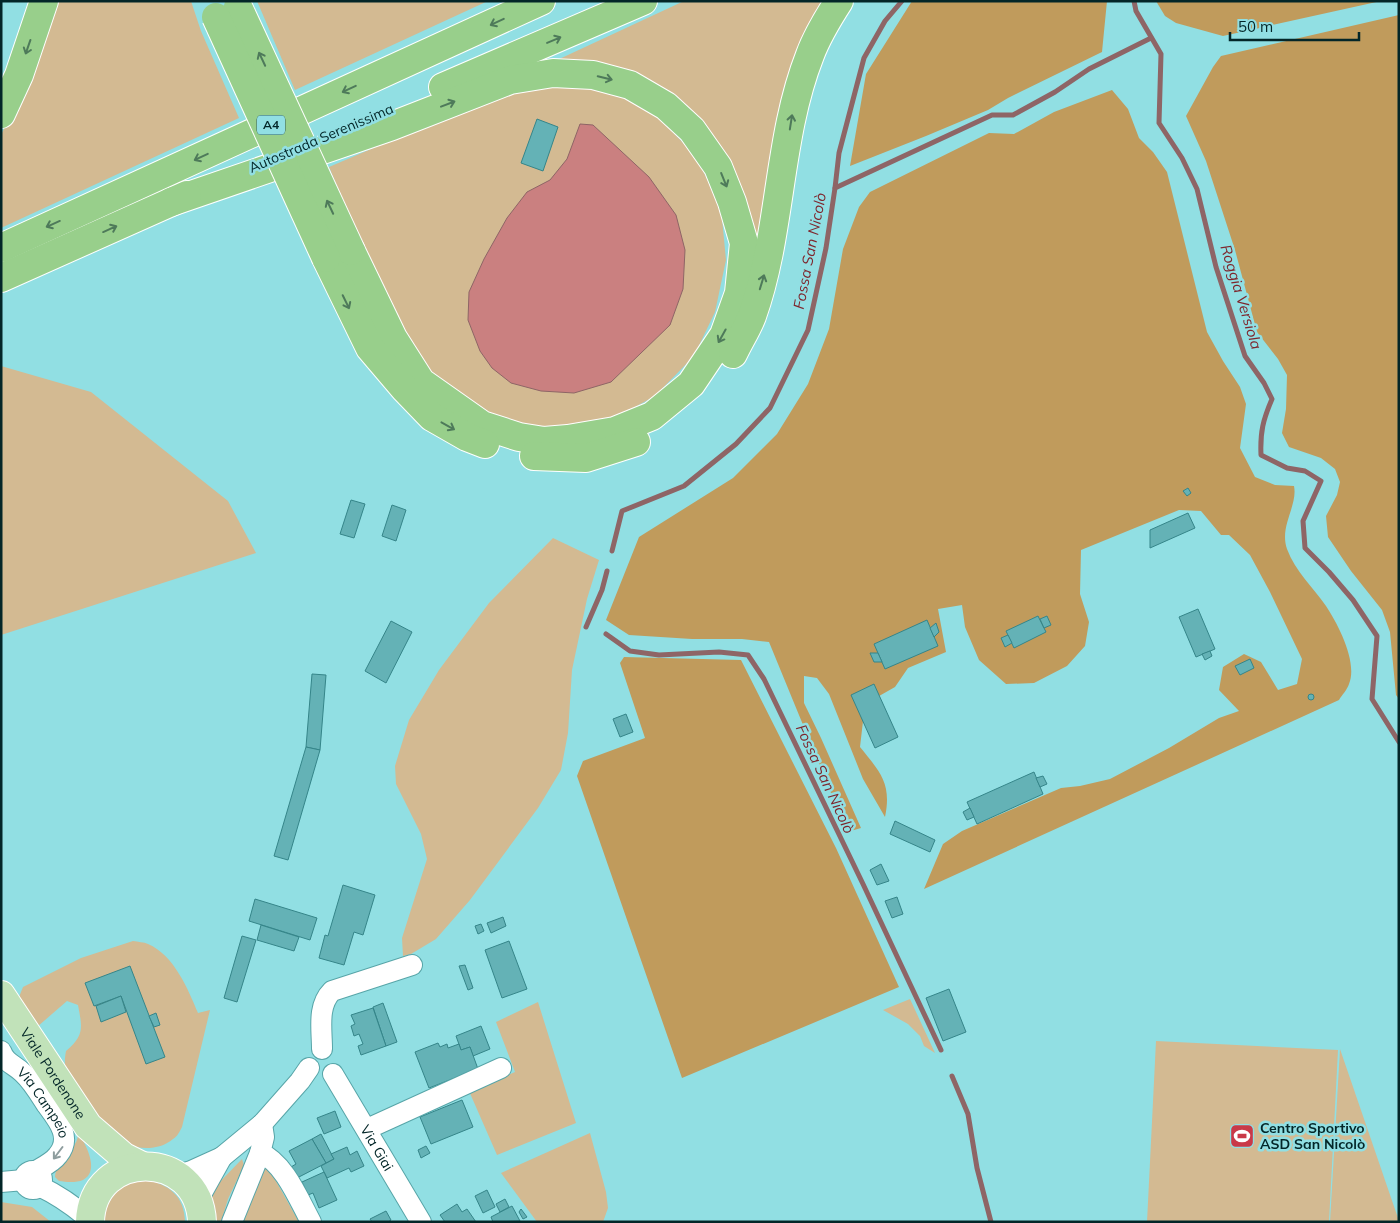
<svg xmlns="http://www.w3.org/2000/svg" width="1400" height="1223" font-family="Mulish,sans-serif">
	<rect width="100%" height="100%" fill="#91dfe3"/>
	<g fill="#d3ba92">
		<polygon points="55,1 191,1 201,31 239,118 1,228 1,135 37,60"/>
		<polygon points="257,1 488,1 295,90"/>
		<polygon points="684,1 826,1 811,26 783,90 766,196 750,282 698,124 555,61"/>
		<polygon points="565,81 619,94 656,115 696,156 721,208 726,260 715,312 694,356 655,396 597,428 550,430 520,426 486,413 446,390 420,362 387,306 329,167 523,84"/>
		<polygon points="1,366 91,392 228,501 256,553 1,635"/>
		<polygon points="553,538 599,560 587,599 572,670 568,733 561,770 538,808 470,900 436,939 411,954 403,956 402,938 427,859 421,834 396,784 395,766 409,720 439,670 489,603"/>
		<path d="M133,941C138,942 144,942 148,944C174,955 188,989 198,1013L210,1010L182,1127C180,1131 177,1137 173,1139C160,1150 141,1150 126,1144C115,1139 70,1082 66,1070C64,1063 65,1057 66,1051C85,1035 82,1027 78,1005L67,1001L37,1027L17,1002L23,987L81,958Z"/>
		<polygon points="910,999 935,1053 924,1046 920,1036 908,1024 883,1010"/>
		<polygon points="538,1002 576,1123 497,1155 469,1091 515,1072 496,1022"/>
		<polygon points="1156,1041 1338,1050 1329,1222 1147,1222"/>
		<polygon points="1340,1049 1399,1221 1399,1222 1330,1222"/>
		<path d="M38,1078C49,1093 114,1164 83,1180C76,1183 66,1182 59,1181L55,1177C56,1161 75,1152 78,1136Z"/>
		<polygon points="590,1133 606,1192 608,1208 603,1222 537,1222 501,1173"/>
		<polygon points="242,1159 244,1165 228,1199 221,1222 211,1222 209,1199 214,1188"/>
		<polygon points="267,1165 299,1222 241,1222 257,1184"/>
		<path d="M145,1179C169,1185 184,1195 185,1222H101L103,1211L120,1186Z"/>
		<polygon points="1,1202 32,1207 51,1222 1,1222"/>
	</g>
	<g fill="#c09b5c">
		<polygon points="912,1 1107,1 1102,52 1008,98 988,110 926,136 850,166 866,74"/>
		<polygon points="1156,1 1381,1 1223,36 1176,23 1165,16"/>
		<polygon points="1399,15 1399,699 1396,695 1390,632 1382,610 1351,571 1328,537 1326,516 1337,495 1340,482 1335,469 1321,458 1289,447 1282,433 1286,409 1287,375 1278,359 1257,332 1235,250 1206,161 1186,116 1213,67 1221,56"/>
		<path d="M1112,90L1128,109L1139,138L1153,152L1167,172L1207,332L1223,361L1240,387L1246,404L1240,448L1255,477L1275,485L1294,486C1298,506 1279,526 1287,549C1295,571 1313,587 1326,606C1338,624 1358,662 1349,684C1347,690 1342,695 1339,700L924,889L943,844L962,831L1061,788L1080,786L1110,779L1169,748L1219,718L1239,711L1219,690L1223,667L1244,654L1261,662L1278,690L1297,684L1302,659L1270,592L1250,555L1229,535H1221L1201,511L1179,510L1081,550L1080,594L1089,622L1085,646L1067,666L1034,683L1006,684L979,660L965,627L962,605L938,609L946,652L908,668L895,687L865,704L860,747C880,772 892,783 885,817L863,779L829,694L817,678L804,676V703L821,738L861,828L847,832L769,642L742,639H692L629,635L606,620L639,537L733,478L777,434L808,384L829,329L843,249L859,207L870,192L989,133L1014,134L1054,112Z"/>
		<polygon points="624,657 741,660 836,848 899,987 682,1078 577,776 583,761 645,738 620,663"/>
	</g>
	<polygon fill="#ca8080" stroke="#8e6566" points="580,124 593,125 649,177 676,215 685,250 683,289 670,325 611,382 574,393 541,391 511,383 492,368 480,351 468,320 469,292 484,259 507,218 527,192 550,180 567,159"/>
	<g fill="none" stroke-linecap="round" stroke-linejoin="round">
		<g stroke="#8e6566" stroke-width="5">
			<path d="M1134,1L1136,11L1161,54L1159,123L1182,158L1197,189L1216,267L1245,356L1264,383L1272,399C1263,420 1260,432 1261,455L1287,468L1305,471L1321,481L1303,521L1305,548L1329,572L1353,600L1377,636L1372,699L1399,742"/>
			<polyline points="835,188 839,153 864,58 885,21 902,1"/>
			<polyline points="612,551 622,511 684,486 736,444 770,408 808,330 826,248 835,188 992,115 1013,115 1055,92 1089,69 1151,38"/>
			<polyline points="586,627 602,590 607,571"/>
			<polyline points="606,634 630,651 659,655 719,652 748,655 764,679 863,884 941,1050"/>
			<polyline points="952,1076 968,1114 977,1168 991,1222"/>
		</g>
	</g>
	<g fill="#64b2b6" stroke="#358589">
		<polygon points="537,119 558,127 543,171 521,163"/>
		<polygon points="1188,488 1191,493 1187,496 1183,491"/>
		<polygon points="351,500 365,504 354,538 340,534"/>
		<polygon points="392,505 406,510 396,541 382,536"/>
		<polygon points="1188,513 1195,528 1150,548 1150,530"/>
		<polygon points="1198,609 1215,649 1196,657 1179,617"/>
		<polygon points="1038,616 1046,632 1014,648 1006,631"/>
		<polygon points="1047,616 1051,625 1044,628 1040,619"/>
		<polygon points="927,620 938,646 885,669 874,644"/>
		<polygon points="391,621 412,632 386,683 365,671"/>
		<polygon points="936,623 939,632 934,637 930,628"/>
		<polygon points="1008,635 1012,643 1005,647 1001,638"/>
		<polygon points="1210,651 1212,656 1205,660 1202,654"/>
		<polygon points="870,653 878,653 882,662 874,662"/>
		<polygon points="1250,659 1254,668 1240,675 1235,666"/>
		<polygon points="312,674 326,675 320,750 306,747"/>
		<polygon points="874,684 898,737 875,748 851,695"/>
		<circle cx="1311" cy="697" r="3"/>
		<polygon points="626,714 633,732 620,737 613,719"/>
		<polygon points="306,747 320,750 288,860 274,856"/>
		<polygon points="1034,772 1043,794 977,824 967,802"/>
		<polygon points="1043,776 1047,784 1040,787 1036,778"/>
		<polygon points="970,808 974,817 967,820 963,812"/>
		<polygon points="895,821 935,840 930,852 890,834"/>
		<polygon points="881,864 889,881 877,885 870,870"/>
		<polygon points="343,885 375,895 363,935 354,932 344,965 319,958 325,935 328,936"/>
		<polygon points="897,897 903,914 892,918 885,901"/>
		<polygon points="255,899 317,918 310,940 249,921"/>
		<polygon points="503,917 506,926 491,933 487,923"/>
		<polygon points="481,924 484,931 478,934 475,926"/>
		<polygon points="261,925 299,937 294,951 257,940"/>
		<polygon points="242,936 256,940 237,1002 224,998"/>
		<polygon points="509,941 527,989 502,998 485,950"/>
		<polygon points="465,965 473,988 468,990 459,966"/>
		<polygon points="130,966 165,1057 146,1064 121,996 94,1006 85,983"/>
		<polygon points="949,989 966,1032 943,1041 926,998"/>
		<polygon points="121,996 126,1012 101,1022 96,1006"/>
		<polygon points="383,1003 397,1042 386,1046 373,1007"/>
		<polygon points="373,1008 386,1046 361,1055 358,1046 363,1044 359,1034 354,1036 351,1026 355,1024 351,1015"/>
		<polygon points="156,1013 160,1025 154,1027 149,1016"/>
		<polygon points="481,1026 490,1049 473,1056 470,1047 461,1050 456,1036"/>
		<polygon points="438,1043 440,1047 447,1044 448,1048 459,1044 461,1050 470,1047 478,1069 429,1088 415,1052"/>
		<polygon points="462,1100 473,1127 431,1144 420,1117"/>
		<polygon points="335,1111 341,1127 324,1134 317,1118"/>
		<polygon points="321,1134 334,1159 326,1163 312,1139"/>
		<polygon points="312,1139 326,1163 297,1178 291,1167 296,1164 289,1151"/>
		<polygon points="426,1146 430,1153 421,1158 418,1150"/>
		<polygon points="347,1147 350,1155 357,1151 364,1166 351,1172 349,1168 327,1178 321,1166 334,1159 331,1154"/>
		<polygon points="324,1172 337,1200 319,1208 313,1193 308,1195 302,1182"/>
		<polygon points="487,1190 495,1207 483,1213 475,1196"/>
		<polygon points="505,1199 509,1207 500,1212 496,1204"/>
		<polygon points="457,1204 462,1212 467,1209 476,1222 445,1222 440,1215"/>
		<polygon points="512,1206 520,1221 493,1222 491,1217"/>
		<polygon points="521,1209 527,1217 523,1219 519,1212"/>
		<polygon points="386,1211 391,1220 388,1222 372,1222 370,1219"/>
	</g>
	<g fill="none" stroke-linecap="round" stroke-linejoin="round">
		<defs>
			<g id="minor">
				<path d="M322,1049C322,1029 317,1006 332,991L412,965"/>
				<path id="s1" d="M1,1051C6,1064 14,1064 23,1073C32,1081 39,1093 46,1104C57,1119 73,1137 58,1155C53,1162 43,1167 36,1171"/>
				<path id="s2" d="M333,1074L421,1222"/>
				<polyline points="367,1129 501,1068"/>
				<path d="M260,1153C284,1162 299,1200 311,1222"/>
				<polyline points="222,1157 262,1124 300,1081 309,1068"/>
				<circle cx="33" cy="1180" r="9"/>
				<polyline points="177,1175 191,1171 222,1157 198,1200"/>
				<polyline points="1,1182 24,1180"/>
				<path d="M39,1186C58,1195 74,1206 90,1220"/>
				<polyline points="232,1222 260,1153 264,1137 262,1124"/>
			</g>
			<g id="primary">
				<path id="s3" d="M1,995L88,1126L124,1157L142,1166"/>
				<path d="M90,1222C92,1148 199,1148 202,1222"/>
			</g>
			<g id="motorway">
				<polyline points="443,87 643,1"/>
				<polyline points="1,114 19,75 44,1"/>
				<polyline points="171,202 392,126 510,80 553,73 593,75 630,85 666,106 692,130 718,167 732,202 744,243 739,293 724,335 691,384 652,416 615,431 568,439 544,441 519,437 482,425 421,382 393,338 351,251"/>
				<polyline points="1,248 541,1"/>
				<polyline points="326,258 370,348 404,388 432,417 467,437 485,444"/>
				<polyline points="1,278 187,195"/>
				<path d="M733,354C739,341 747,329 752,316C782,232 777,139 810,55C817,36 828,18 839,1"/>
				<polyline points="534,456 586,458 636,442"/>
			</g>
		</defs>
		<use href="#minor" stroke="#57a5a8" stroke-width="22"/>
		<use href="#primary" stroke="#fff" stroke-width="30"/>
		<use href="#motorway" stroke="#fff" stroke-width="30"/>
		<use href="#minor" stroke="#fff" stroke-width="20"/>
		<use href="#primary" stroke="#c1e2b9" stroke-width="28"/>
		<use href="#motorway" stroke="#98cf8b" stroke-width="28"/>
		<defs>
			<g id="motorway-bridge">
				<polyline points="238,7 351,251"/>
				<polyline points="216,17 326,258"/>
			</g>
		</defs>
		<use href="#motorway-bridge" stroke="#fff" stroke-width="30" stroke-linecap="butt"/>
		<use href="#motorway-bridge" stroke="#98cf8b" stroke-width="28"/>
	</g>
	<defs><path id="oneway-shaft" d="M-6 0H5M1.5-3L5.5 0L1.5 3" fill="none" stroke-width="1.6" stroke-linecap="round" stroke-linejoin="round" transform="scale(1.25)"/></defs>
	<g stroke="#4e7a5a">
		<use href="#oneway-shaft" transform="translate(497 22) rotate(155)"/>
		<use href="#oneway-shaft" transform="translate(554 40) rotate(-23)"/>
		<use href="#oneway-shaft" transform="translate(28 47) rotate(109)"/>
		<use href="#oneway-shaft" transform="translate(262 59) rotate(-115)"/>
		<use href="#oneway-shaft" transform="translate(605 78) rotate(14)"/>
		<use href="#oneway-shaft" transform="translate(349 89) rotate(155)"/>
		<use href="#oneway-shaft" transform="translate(448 104) rotate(-21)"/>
		<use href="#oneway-shaft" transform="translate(791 122) rotate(-81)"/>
		<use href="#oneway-shaft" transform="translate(201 157) rotate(155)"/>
		<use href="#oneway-shaft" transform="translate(724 180) rotate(68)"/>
		<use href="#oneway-shaft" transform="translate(330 207) rotate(-115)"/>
		<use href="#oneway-shaft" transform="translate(53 224) rotate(156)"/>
		<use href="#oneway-shaft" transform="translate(110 229) rotate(-24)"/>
		<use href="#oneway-shaft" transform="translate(762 282) rotate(-73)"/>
		<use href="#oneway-shaft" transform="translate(346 302) rotate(64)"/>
		<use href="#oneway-shaft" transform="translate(722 336) rotate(119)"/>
		<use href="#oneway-shaft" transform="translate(448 426) rotate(29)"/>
	</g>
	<use stroke="#8e9d9e" href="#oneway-shaft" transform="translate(58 1153) rotate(127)"/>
	<defs>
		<symbol id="stadium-square" viewBox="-11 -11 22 22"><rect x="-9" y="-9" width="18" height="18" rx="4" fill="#c93948" stroke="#91dfe3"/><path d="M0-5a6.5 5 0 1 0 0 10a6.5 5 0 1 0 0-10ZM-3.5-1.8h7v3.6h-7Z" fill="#fff"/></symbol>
	</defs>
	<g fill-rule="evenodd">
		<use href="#stadium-square" x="1228" y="1122" width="28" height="28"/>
	</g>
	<g text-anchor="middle" stroke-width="5" stroke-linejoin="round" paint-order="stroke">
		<rect fill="#91dfe3" stroke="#2e5e60" stroke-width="1" x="257" y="115.5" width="28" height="19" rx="4"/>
		<g font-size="12" font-weight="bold" fill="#032628">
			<text x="271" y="129">A4</text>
		</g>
		<g font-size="14" fill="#032628" stroke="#91dfe3">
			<text transform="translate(321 138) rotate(-23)" y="5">Autostrada Serenissima</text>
			<text dy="5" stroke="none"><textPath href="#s3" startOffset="94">Viale Pordenone</textPath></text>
			<text dy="5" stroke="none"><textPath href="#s1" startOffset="68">Via Campeio</textPath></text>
			<text dy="5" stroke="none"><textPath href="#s2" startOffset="86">Via Giai</textPath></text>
		</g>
		<g font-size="14" font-weight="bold" fill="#032628" stroke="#91dfe3" text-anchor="start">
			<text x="1260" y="1133">Centro Sportivo<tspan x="1260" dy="16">ASD San Nicolò</tspan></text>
		</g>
		<g font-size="15" font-style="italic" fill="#7e262d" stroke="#91dfe3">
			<text transform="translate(810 251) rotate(-79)" y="5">Fossa San Nicolò</text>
			<text transform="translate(1241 297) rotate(73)" y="5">Roggia Versiola</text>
			<text transform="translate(825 779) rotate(65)" y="5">Fossa San Nicolò</text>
		</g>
	</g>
	<rect width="1400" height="1223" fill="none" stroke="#032628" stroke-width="5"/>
	<path d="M1230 32v8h129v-8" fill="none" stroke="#032628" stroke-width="2.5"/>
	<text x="1238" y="32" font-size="15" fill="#032628" stroke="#91dfe3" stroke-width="4" paint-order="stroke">50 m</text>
</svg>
